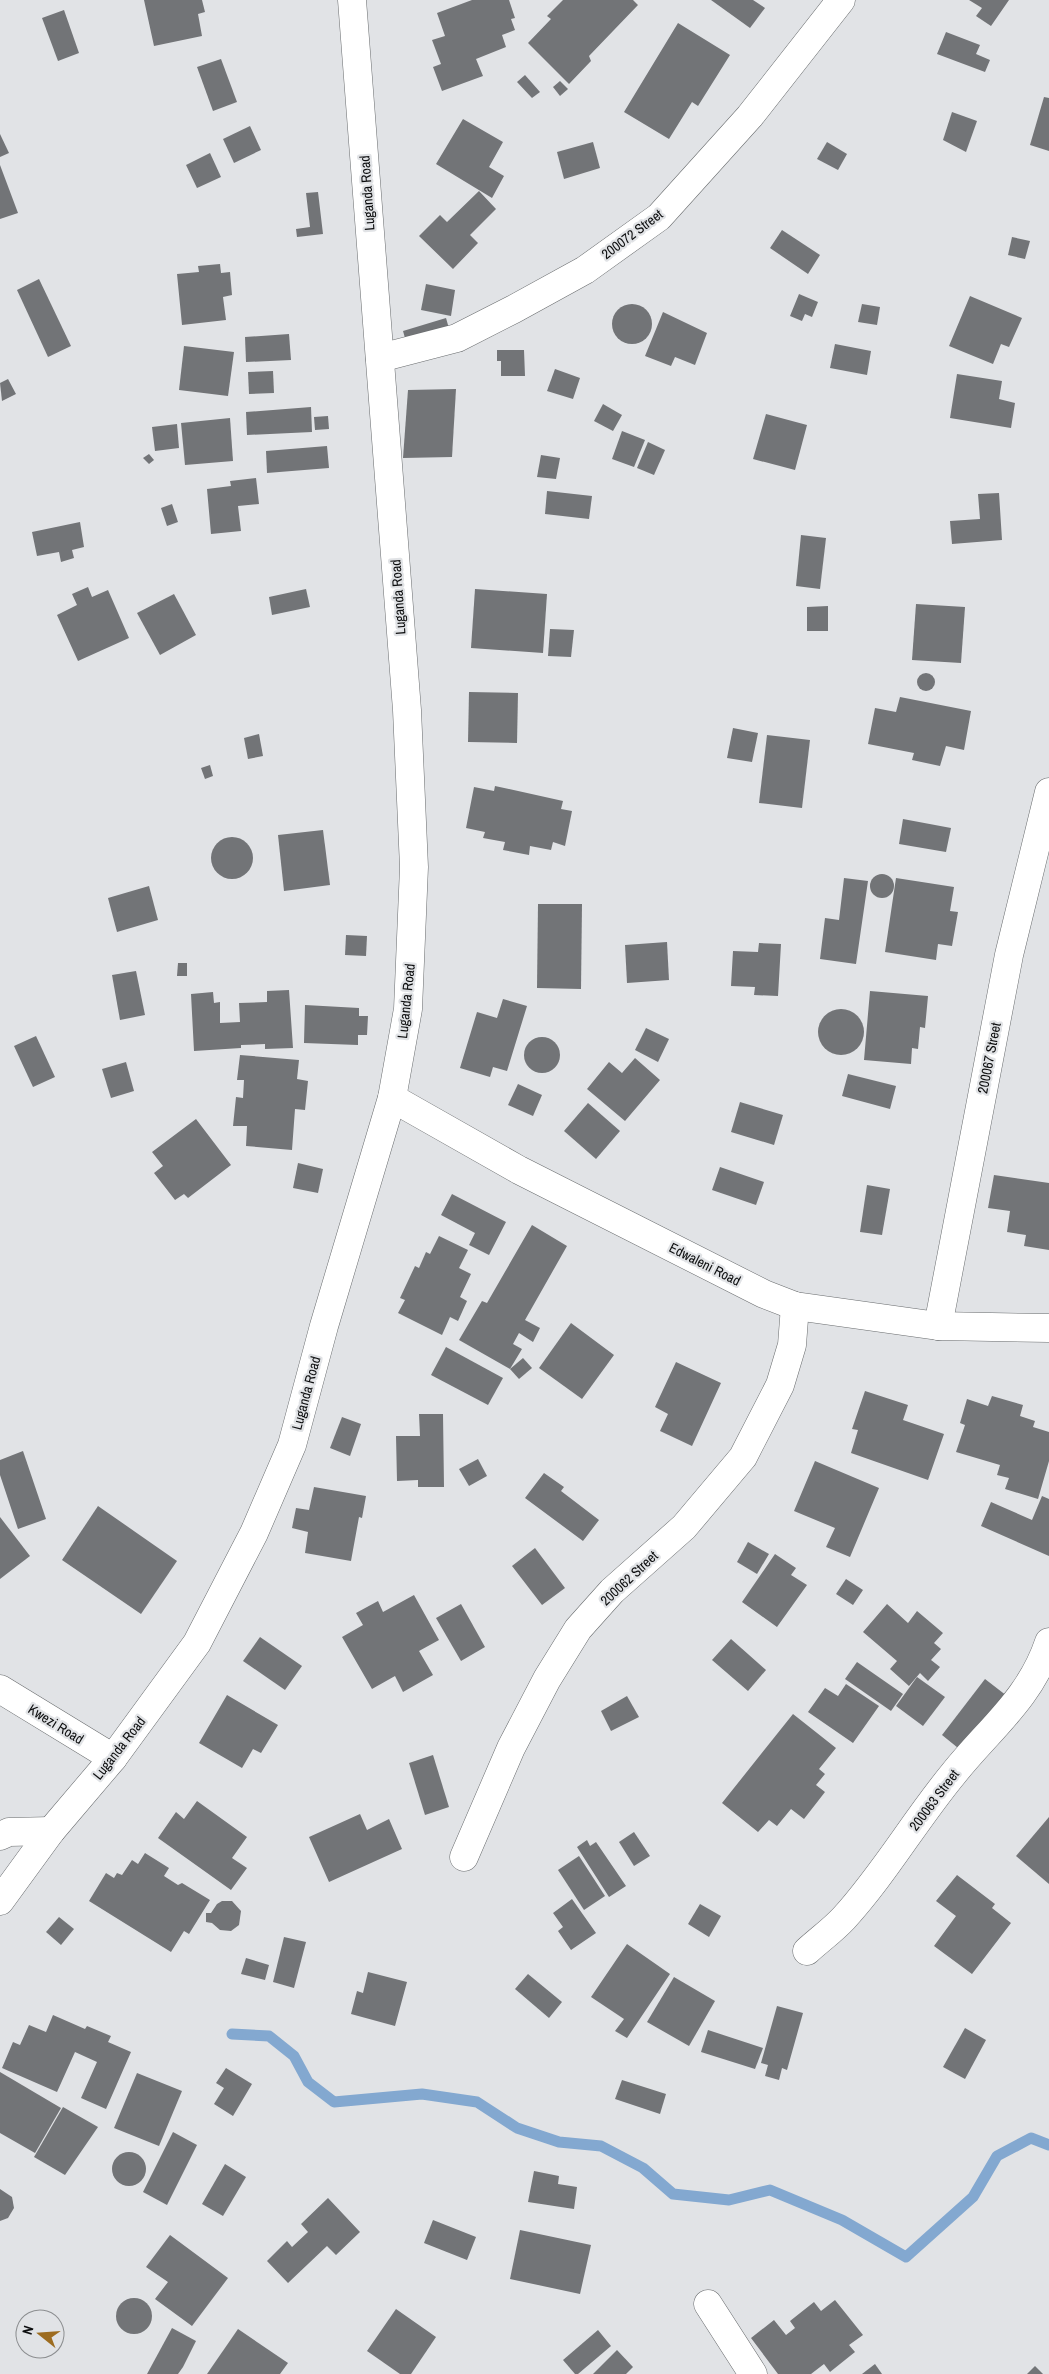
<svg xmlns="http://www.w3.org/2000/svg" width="1049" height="2374" font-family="'Archivo Narrow',sans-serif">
	<rect width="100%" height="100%" fill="#e1e3e6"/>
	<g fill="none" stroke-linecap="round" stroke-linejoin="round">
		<polyline stroke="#83a8d0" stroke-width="11" points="232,2034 269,2036 294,2056 308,2082 334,2102 422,2094 477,2102 517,2128 559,2142 601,2146 643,2168 673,2194 729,2200 770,2190 842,2220 906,2257 973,2197 997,2156 1031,2138 1049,2145"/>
	</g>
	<g fill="#727477">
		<polygon points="144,0 202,0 205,12 198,14 202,36 154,46"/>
		<polygon points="472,0 509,0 515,18 511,19 515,30 502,35 506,47 476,59 483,76 442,91 433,67 441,64 432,40 445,36 437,13"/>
		<polygon points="563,0 633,0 638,5 589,56 591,61 569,84 528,43 551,19 547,16"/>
		<polygon points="711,0 753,0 765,8 750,28"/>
		<polygon points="969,0 1009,0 991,26 976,16 982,8"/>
		<polygon points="64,10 79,53 58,61 42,18"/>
		<polygon points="678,23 730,55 698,106 692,102 669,139 624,112"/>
		<polygon points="946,32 980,45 976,54 990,60 985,72 937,54"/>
		<polygon points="221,59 237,102 213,111 197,67"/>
		<polygon points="525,75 540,92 532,98 517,82"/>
		<polygon points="560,81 568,89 560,96 553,87"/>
		<polygon points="1044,97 1049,98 1049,151 1030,145"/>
		<polygon points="952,112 977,121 966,152 943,140"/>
		<polygon points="463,119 503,142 489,167 504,176 492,198 436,164"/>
		<polygon points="250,126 261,150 234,163 223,139"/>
		<polygon points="0,134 9,153 0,157"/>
		<polygon points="593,142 600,168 564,179 557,152"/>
		<polygon points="827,142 847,154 838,170 817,159"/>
		<polygon points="210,153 221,177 197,188 186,165"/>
		<polygon points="0,165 18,213 0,219"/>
		<polygon points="479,191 496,209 470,235 478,243 453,269 419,236 440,215 447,222"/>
		<polygon points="318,192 323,234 297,237 296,229 310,227 306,193"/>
		<polygon points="782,230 820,255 808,274 770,248"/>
		<polygon points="1012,237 1030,241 1025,259 1008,255"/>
		<polygon points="220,264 221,273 230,272 232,295 223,297 226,320 182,325 177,274 199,272 198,266"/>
		<polygon points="39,279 71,346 48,357 17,290"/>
		<polygon points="426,284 455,290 451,316 421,310"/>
		<polygon points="799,294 818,302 812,317 805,314 802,321 790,316"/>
		<polygon points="970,296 1022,318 1009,347 1001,344 993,364 949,346"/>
		<circle cx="632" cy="324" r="20"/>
		<polygon points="862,304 880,307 877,325 858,322"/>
		<polygon points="663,312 707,333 695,365 675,357 671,366 645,356"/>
		<polygon points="446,318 450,332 407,345 403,331"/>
		<polygon points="289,334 291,360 246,362 245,337"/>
		<polygon points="835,344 871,351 867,375 830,368"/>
		<polygon points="184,346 234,352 228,396 179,390"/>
		<polygon points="497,350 524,350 525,376 501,376 501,361 497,361"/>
		<polygon points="555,369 580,378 573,399 547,391"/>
		<polygon points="273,371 274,393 249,394 248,372"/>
		<polygon points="957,374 1002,381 999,399 1015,403 1011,428 950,418"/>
		<polygon points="8,379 16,394 2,401 0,383"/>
		<polygon points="456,389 452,457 403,458 408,390"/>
		<polygon points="603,404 622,415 613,431 594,421"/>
		<polygon points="311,407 312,432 247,435 246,412"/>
		<polygon points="766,414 807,425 795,470 753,459"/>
		<polygon points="328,416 329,429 315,430 314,417"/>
		<polygon points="230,418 233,461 185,465 181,423"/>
		<polygon points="177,424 179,448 155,451 152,427"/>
		<polygon points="622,431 645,440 634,467 612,459"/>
		<polygon points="648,442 665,450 654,475 637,468"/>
		<polygon points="327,446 329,468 267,473 266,451"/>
		<polygon points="149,454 154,460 149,464 143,458"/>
		<polygon points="541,455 560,458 556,479 537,477"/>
		<polygon points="256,478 259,504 238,506 241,531 211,534 207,489 231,486 230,481"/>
		<polygon points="547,491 592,496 589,519 545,514"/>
		<polygon points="999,493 1002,540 952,544 950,521 980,519 978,494"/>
		<polygon points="172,504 178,522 167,526 161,508"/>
		<polygon points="80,522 84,547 72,550 74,558 61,562 59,552 37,556 32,532"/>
		<polygon points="801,535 826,538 820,589 796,586"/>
		<polygon points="88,587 92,597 108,590 129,638 78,661 57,615 77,605 72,594"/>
		<polygon points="306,589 310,607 272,615 269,597"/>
		<polygon points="475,589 547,594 543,653 471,648"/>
		<polygon points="174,594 196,635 160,655 137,613"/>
		<polygon points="916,604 965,607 961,663 912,660"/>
		<polygon points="828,606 828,631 807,631 807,607"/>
		<polygon points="550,629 574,630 571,657 548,656"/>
		<circle cx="926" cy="682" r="9"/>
		<polygon points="469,692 518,693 517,743 468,742"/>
		<polygon points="900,697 971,711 964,750 946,746 940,766 912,760 914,753 868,744 875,708 896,712"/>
		<polygon points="733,728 758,733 752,762 727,758"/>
		<polygon points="259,734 263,756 248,759 244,738"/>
		<polygon points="767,735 810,740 802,808 759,803"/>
		<polygon points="210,765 213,776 205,779 201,768"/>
		<polygon points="495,786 563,801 561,809 572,811 565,846 553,842 551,850 530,846 529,855 503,850 505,842 483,838 485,832 466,828 474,787 494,791"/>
		<polygon points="903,819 951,828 946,852 899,844"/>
		<polygon points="323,830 330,885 284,891 278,835"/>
		<circle cx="232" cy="858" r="21"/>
		<circle cx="882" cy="886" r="12"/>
		<polygon points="844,878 868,881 856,964 820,959 825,918 839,920"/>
		<polygon points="896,878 954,887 950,911 958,912 952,946 938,944 936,960 885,952"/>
		<polygon points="149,886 158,920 117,932 108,898"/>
		<polygon points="538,904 582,904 581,989 537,988"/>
		<polygon points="346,935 367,936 366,956 345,955"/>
		<polygon points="667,942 669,980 627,983 625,945"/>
		<polygon points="759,943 781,944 778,996 754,995 755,987 731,986 733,951 758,952"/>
		<polygon points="178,963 187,963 187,976 177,976"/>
		<polygon points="136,971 145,1015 120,1020 112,975"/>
		<polygon points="289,990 293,1048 265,1049 265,1044 241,1045 241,1048 194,1051 191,994 213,992 214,1003 220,1002 220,1023 240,1022 239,1003 267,1002 267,991"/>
		<polygon points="870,991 928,996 925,1028 920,1027 918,1049 912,1048 911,1064 864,1060"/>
		<polygon points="503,999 527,1006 507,1071 493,1067 490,1077 460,1068 477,1012 497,1018"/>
		<polygon points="305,1005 359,1008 359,1016 368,1016 367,1035 358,1035 358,1045 304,1043"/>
		<circle cx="841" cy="1032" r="23"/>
		<polygon points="646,1028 669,1039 658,1062 635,1050"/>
		<polygon points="36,1036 55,1077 33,1087 14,1046"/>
		<circle cx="542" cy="1055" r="18"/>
		<polygon points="240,1055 299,1060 297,1079 308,1081 305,1110 295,1109 292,1150 246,1146 247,1126 233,1126 236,1097 243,1098 244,1080 237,1080"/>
		<polygon points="635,1058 660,1080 625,1121 587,1089 609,1062 622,1073"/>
		<polygon points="126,1062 134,1091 111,1098 102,1069"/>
		<polygon points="848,1074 896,1086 890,1109 842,1096"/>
		<polygon points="518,1084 542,1095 533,1116 508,1105"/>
		<polygon points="740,1102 783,1115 774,1145 731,1132"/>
		<polygon points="588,1103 620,1131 596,1159 564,1131"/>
		<polygon points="196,1119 231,1165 188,1198 184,1194 175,1200 154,1173 163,1166 152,1152"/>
		<polygon points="298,1163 323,1169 318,1193 293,1188"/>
		<polygon points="720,1167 764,1182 756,1205 712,1190"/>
		<polygon points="994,1175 1049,1183 1049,1250 1024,1246 1026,1235 1007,1232 1010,1211 988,1208"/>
		<polygon points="867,1185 890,1189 882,1235 860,1232"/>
		<polygon points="452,1194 506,1222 489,1255 469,1245 475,1233 441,1215"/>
		<polygon points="532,1225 567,1246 525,1320 540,1328 533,1342 519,1333 513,1344 522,1349 510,1369 459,1340 482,1301 487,1303"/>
		<polygon points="439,1236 468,1250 459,1268 471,1274 460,1297 467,1301 458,1321 450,1317 442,1335 398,1313 405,1300 400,1298 415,1266 419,1268 426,1252 430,1254"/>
		<polygon points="571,1323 614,1355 582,1399 539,1368"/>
		<polygon points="446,1347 503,1378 488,1405 431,1375"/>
		<polygon points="523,1358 532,1368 519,1379 510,1369"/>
		<polygon points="676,1362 721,1383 692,1446 660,1431 668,1414 655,1407"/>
		<polygon points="865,1391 908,1405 903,1420 944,1434 928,1480 851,1453 858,1430 852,1429"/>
		<polygon points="992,1396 1023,1405 1020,1416 1035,1421 1033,1427 1049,1432 1049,1461 1038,1499 1005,1489 1009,1478 997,1475 1000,1465 956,1452 965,1425 960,1423 967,1399 988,1406"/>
		<polygon points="419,1414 443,1414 444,1487 418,1487 418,1480 397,1481 396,1436 420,1436"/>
		<polygon points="342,1417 361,1424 350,1456 330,1448"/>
		<polygon points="23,1451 46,1519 18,1529 0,1475 0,1460"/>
		<polygon points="478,1459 487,1476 469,1486 459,1469"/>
		<polygon points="815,1461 879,1488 850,1557 826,1547 835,1528 794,1511"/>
		<polygon points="544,1473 564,1487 561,1491 599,1520 583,1541 525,1498"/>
		<polygon points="314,1487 366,1496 362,1518 359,1517 351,1561 305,1553 308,1532 292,1528 296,1508 309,1510"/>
		<polygon points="1042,1496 1049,1499 1049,1556 981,1526 991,1502 1032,1520"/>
		<polygon points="98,1506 177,1561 141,1614 62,1560"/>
		<polygon points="0,1517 30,1556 0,1579"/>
		<polygon points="748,1542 769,1554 757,1574 737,1562"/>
		<polygon points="535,1548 565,1588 542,1605 512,1566"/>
		<polygon points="775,1554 796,1568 791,1575 807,1585 777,1627 742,1602"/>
		<polygon points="846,1579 863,1590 853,1605 836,1594"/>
		<polygon points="414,1595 439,1640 419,1651 433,1675 403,1692 395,1676 372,1689 342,1637 363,1625 356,1613 378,1601 383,1612"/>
		<polygon points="461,1604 485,1647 461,1661 436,1618"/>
		<polygon points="887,1604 908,1623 917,1611 943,1633 934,1643 941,1649 931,1660 940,1667 928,1681 920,1673 909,1686 890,1669 897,1661 863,1632"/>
		<polygon points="260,1637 302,1666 285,1690 243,1661"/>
		<polygon points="731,1639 766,1670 748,1691 712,1660"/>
		<polygon points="857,1662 903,1694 891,1711 845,1679"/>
		<polygon points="917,1677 945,1697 923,1726 896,1706"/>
		<polygon points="985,1679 1007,1696 963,1752 942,1735"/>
		<polygon points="846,1684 879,1706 853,1743 808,1712 825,1688 838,1696"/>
		<polygon points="227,1695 278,1725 261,1753 253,1749 242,1768 199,1743"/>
		<polygon points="627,1696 639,1717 611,1731 601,1711"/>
		<polygon points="793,1714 836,1748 819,1769 825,1774 816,1785 825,1792 804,1819 791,1809 777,1826 769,1820 758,1832 722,1803"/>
		<polygon points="433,1755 449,1807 425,1815 409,1763"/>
		<polygon points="197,1801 247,1837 232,1858 247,1868 231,1890 158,1838 176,1812 184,1819"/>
		<polygon points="360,1814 367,1830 389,1819 402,1849 329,1882 309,1837"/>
		<polygon points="1049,1817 1049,1884 1016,1856"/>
		<polygon points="634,1832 650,1856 634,1866 619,1842"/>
		<polygon points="587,1840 590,1846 596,1842 626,1886 609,1897 577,1847"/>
		<polygon points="145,1853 169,1868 164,1876 178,1885 182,1883 210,1900 189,1934 184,1931 171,1952 89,1901 106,1873 114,1878 117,1873 122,1875 132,1860 138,1864"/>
		<polygon points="579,1856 605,1896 584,1910 558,1870"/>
		<polygon points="957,1875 995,1904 992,1908 1011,1923 972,1974 934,1946 956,1916 936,1901"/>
		<polygon points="572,1899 596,1933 571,1950 558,1931 563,1927 553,1913"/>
		<polygon points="222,1901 232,1901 241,1911 239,1925 231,1931 220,1930 212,1923 206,1922 206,1913 211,1913 217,1904"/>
		<polygon points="700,1904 721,1916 709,1937 688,1924"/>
		<polygon points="59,1917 74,1929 61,1945 46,1932"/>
		<polygon points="284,1937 306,1942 294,1988 273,1982"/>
		<polygon points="627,1944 670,1974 627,2038 615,2031 624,2019 591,1997"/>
		<polygon points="246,1958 269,1965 265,1980 241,1974"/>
		<polygon points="368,1972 407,1982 395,2026 351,2014 357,1991 363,1993"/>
		<polygon points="528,1974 562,2002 549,2018 515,1989"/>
		<polygon points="674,1977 715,2001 689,2046 647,2022"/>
		<polygon points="777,2006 803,2013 787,2070 782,2068 779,2080 765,2076 768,2065 761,2063"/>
		<polygon points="53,2015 85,2029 87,2026 111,2036 108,2042 131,2052 106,2109 81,2098 97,2062 75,2052 57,2092 2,2068 13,2042 20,2045 29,2025 46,2032"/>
		<polygon points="965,2028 986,2040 965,2079 943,2067"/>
		<polygon points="708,2030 763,2048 755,2069 701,2052"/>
		<polygon points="226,2068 252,2084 233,2116 214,2104 224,2088 216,2083"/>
		<polygon points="0,2072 61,2108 35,2153 0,2133"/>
		<polygon points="137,2073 182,2091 159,2146 114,2128"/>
		<polygon points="622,2080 666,2094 660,2114 615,2099"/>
		<polygon points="63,2107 98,2127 65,2175 34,2157"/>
		<polygon points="173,2132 197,2145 167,2205 143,2192"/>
		<circle cx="129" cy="2169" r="17"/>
		<polygon points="225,2164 246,2177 223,2216 202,2204"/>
		<polygon points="534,2171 559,2176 558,2184 577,2187 574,2209 528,2202"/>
		<polygon points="0,2189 12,2197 14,2208 8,2218 0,2221"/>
		<polygon points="328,2198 360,2232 336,2255 327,2246 288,2283 267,2261 287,2241 292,2247 308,2232 301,2224"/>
		<polygon points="433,2220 476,2237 467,2260 424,2243"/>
		<polygon points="520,2230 591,2245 580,2294 510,2279"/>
		<polygon points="170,2235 228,2278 192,2326 155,2299 168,2282 146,2267"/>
		<circle cx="134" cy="2316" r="18"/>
		<polygon points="835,2300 863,2335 849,2345 855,2352 830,2372 824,2364 811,2374 778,2374 751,2338 774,2320 786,2335 795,2328 790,2321 814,2302 821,2311"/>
		<polygon points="396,2309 436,2337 411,2374 400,2374 367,2351"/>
		<polygon points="172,2328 196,2341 183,2367 178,2374 147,2374"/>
		<polygon points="238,2329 288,2363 280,2374 207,2374"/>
		<polygon points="598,2330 611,2346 578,2374 575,2374 563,2360"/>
		<polygon points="617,2350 633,2367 626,2374 593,2374"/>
		<polygon points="875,2364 882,2374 862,2374"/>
		<polygon points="1035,2366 1043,2374 1027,2374"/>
	</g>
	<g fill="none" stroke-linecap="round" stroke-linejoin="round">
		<defs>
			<g id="street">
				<polyline points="380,358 457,338 514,309 585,270 659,217 750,116 841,0"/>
				<polyline points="392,1098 519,1170 764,1294 795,1306 938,1326 1049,1328"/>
				<polyline points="938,1326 1009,955 1049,792"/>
				<polyline points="0,1689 113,1758"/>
				<polyline points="0,1836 9,1832 51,1831"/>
				<polyline points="464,1857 511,1748 547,1679 578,1629 612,1591 684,1527 743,1457 780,1385 792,1345 795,1306"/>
				<polyline points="0,1901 51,1831 113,1758 197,1643 254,1533 292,1445 324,1326 392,1098 408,1009 414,867 407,710 352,0"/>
				<path d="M807,1951C819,1940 833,1930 844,1918C885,1873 915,1820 954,1773C990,1728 1030,1699 1049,1642"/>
				<polyline points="708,2304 753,2374"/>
			</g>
		</defs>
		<use href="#street" stroke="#696c6e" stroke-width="29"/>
		<use href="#street" stroke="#fff" stroke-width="28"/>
	</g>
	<g text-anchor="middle" stroke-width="4.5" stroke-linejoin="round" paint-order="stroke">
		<g font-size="14" fill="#0d0e0f" stroke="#e1e3e6">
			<text transform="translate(367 193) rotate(-94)" y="5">Luganda Road</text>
			<text transform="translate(632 234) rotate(-37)" y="5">200072 Street</text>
			<text transform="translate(398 597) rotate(-94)" y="5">Luganda Road</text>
			<text transform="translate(406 1001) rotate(-84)" y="5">Luganda Road</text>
			<text transform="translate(989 1058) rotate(-79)" y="5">200067 Street</text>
			<text transform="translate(705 1264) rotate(27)" y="5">Edwaleni Road</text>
			<text transform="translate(306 1393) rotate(-75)" y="5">Luganda Road</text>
			<text transform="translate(629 1578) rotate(-43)" y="5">200062 Street</text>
			<text transform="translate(56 1724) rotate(32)" y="5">Kwezi Road</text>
			<text transform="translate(119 1748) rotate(-52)" y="5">Luganda Road</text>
			<text transform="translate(934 1800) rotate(-53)" y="5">200063 Street</text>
		</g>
	</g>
	<g transform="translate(40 2334) rotate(287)"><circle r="24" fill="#e1e3e6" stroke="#8c8e90"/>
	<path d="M0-4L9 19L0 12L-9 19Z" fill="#9d6c20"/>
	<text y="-8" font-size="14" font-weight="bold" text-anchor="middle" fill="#0d0e0f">N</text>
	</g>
</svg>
